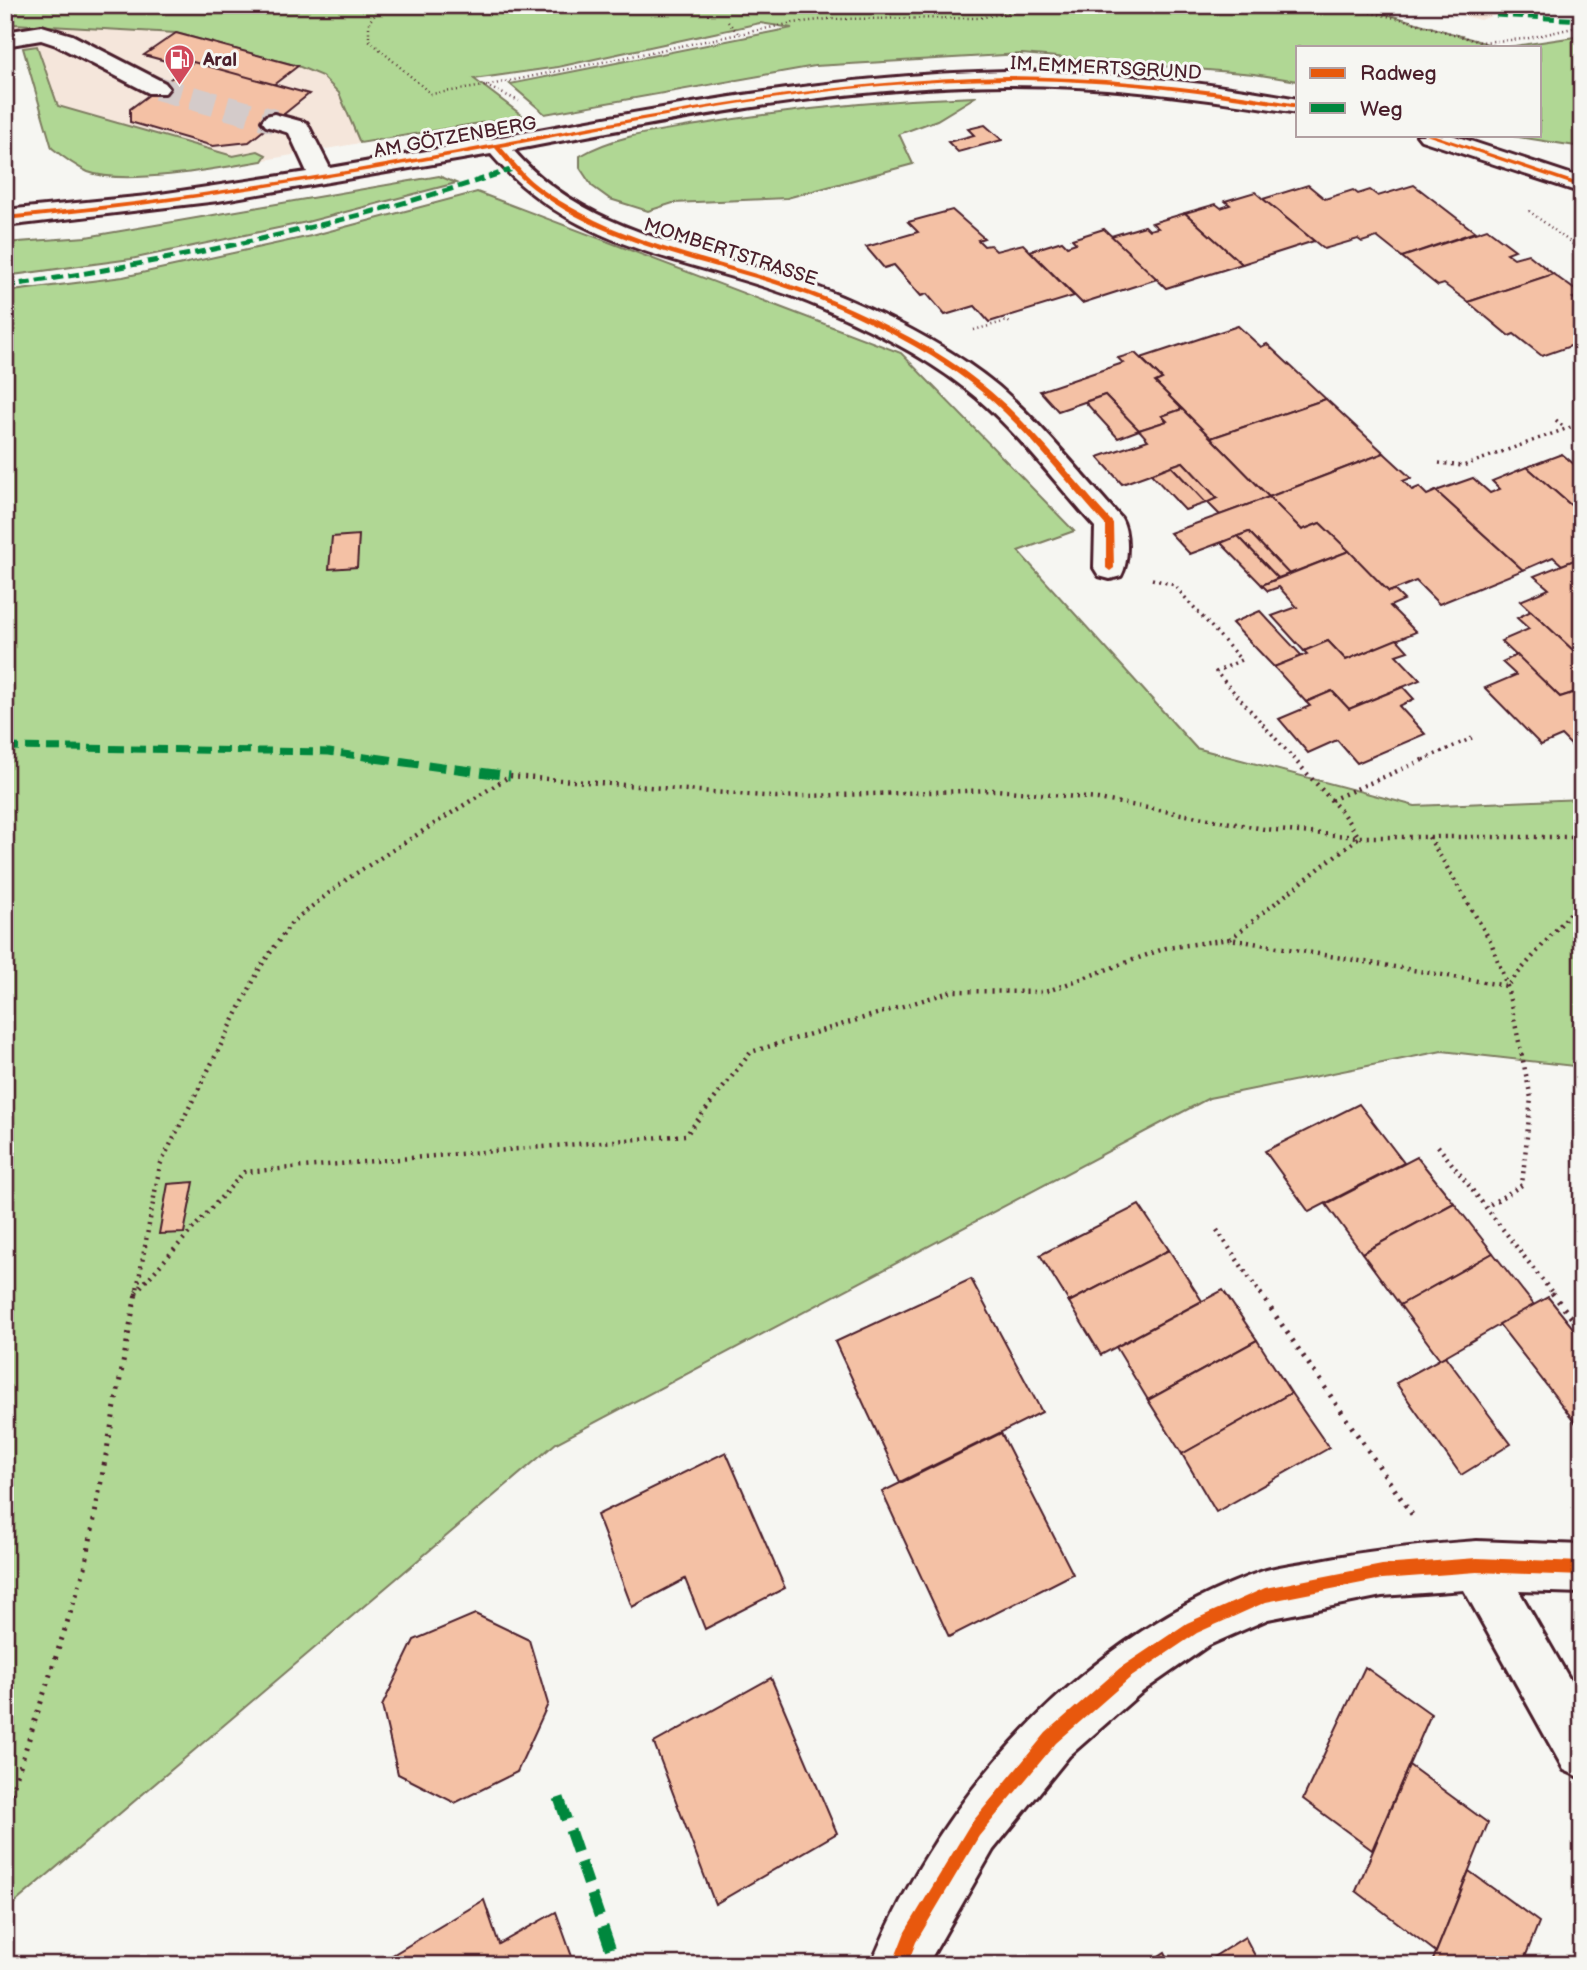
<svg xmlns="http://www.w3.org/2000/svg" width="1587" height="1970" font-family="'Balsamiq Sans',sans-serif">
	<rect width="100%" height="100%" fill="#f6f6f2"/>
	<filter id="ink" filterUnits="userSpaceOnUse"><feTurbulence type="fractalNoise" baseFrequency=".0143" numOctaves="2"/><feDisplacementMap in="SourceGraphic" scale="14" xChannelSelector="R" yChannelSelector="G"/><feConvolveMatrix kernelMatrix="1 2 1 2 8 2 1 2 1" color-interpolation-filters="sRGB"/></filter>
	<g filter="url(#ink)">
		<g fill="#f5e6db">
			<polygon points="1422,5 1525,5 1480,20"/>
			<polygon points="13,24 176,33 298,66 322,76 339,93 360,143 213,169 120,176 91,173 52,148 23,48"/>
		</g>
		<g fill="#b0d794" stroke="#7d7b60" stroke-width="2">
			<polygon points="5,5 1356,5 1498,47 1298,47 1298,81 1254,74 1022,54 815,66 545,114 510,84 792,28 760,23 558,67 474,79 523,116 360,143 339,93 322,76 298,66 176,33 13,24 5,16"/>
			<polygon points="1582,36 1582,147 1506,135 1540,135 1540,47 1508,47"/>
			<path d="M37,46L58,106L233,156L258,151L266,155L262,161C222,168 124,186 88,172C75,166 63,157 52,148L23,48Z"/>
			<path d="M975,97L937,120L899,134L913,164L787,198L673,203L648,211L610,199L592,186L580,168V156C617,134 662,131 703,124C794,109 883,100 975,97Z"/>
			<polygon points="439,176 456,183 307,222 131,259 5,276 5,243 86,237"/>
			<polygon points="477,192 901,353 1074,531 1018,551 1196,748 1415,806 1582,799 1582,1067 1442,1051 1209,1098 556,1443 5,1911 5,292 123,277 311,236"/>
		</g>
		<g fill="#f4c1a5" stroke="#4a1f2b" stroke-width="2">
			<polygon points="176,33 298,66 268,89 144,55"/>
			<polygon points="193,62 309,94 249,142 213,146 130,122 130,109"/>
			<polygon points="985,125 1002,140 958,152 948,142 974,135 968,129"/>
			<polygon points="1308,185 1325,199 1353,190 1358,194 1370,190 1378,196 1414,185 1475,232 1402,257 1377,237 1362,242 1358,239 1324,249 1263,199"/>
			<polygon points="1255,192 1263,199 1314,241 1242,264 1185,213 1216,204 1221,208 1230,205 1225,201"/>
			<polygon points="952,210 984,238 978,240 984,246 990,245 996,251 1023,244 1074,296 989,322 975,306 945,315 927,294 921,296 894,265 884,268 866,247 918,232 908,222"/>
			<polygon points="1185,213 1242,264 1166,288 1111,236 1145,226 1149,230 1158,228 1152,223"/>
			<polygon points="1104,229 1157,279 1082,303 1030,251 1062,241 1067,246 1076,243 1072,239"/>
			<polygon points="1487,229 1515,250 1507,253 1514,258 1528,254 1553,274 1468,302 1444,284 1438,286 1402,257"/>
			<polygon points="1553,274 1582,295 1573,298 1582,305 1582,342 1542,356 1514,334 1509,336 1468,302"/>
			<polygon points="1238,326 1261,347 1267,344 1326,399 1211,438 1155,382 1162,379 1141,358"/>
			<polygon points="1135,353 1162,379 1155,382 1182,409 1162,416 1167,421 1139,430 1105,395 1058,411 1040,391 1123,363 1118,358"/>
			<polygon points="1105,395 1139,430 1118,438 1085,402"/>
			<polygon points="1326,399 1384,453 1269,497 1211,438"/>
			<polygon points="1182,409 1211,438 1269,497 1220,515 1207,502 1217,498 1183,462 1122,484 1098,457 1148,440 1139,430 1167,421 1162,416"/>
			<polygon points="1384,453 1411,478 1403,481 1412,490 1419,487 1427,495 1436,491 1523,570 1439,604 1416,581 1389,592 1320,523 1302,530 1269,497"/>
			<polygon points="1562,454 1575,465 1582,462 1582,515 1527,467"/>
			<polygon points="1183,462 1217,498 1206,503 1171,466"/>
			<polygon points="1171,466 1206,503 1185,510 1151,474"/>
			<polygon points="1527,467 1582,515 1582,557 1562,565 1553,557 1523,570 1436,491 1473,478 1490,493 1500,489 1492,481"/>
			<polygon points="1269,497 1302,530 1320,523 1349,551 1289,574 1249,532 1190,554 1170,533"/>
			<polygon points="1249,532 1289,574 1278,578 1238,536"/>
			<polygon points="359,535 357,567 329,569 332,537"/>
			<polygon points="1238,536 1278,578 1262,585 1221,543"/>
			<polygon points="1349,551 1389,592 1394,590 1404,600 1390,606 1416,632 1346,660 1328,641 1304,651 1272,616 1297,607 1279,587 1268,591 1262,585"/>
			<polygon points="1582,557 1582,650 1576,653 1520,601 1549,589 1534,576"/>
			<polygon points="1260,611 1302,656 1274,667 1232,623"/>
			<polygon points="1531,611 1576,653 1582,650 1582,690 1560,697 1501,641 1529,629 1517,618"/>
			<polygon points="1397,639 1408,651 1396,655 1420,680 1349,709 1332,691 1306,702 1274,667 1307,654 1304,651 1328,641 1346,660"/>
			<polygon points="1517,655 1560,697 1582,690 1582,756 1562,736 1541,745 1485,688 1516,675 1502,662"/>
			<polygon points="1403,687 1414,699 1399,706 1425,734 1357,763 1337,740 1308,753 1279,719 1310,706 1306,702 1332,691 1349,709"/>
			<polygon points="1359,1104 1404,1163 1309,1212 1265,1151"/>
			<polygon points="1417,1157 1454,1203 1362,1253 1326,1204"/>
			<polygon points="194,1182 184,1233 159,1234 168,1184"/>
			<polygon points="1454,1203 1493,1253 1400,1305 1362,1253"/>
			<polygon points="1139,1205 1169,1250 1069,1302 1040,1255"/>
			<polygon points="1169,1250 1202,1301 1101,1355 1069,1302"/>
			<polygon points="1493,1253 1534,1305 1440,1359 1400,1305"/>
			<polygon points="971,1279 1042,1412 900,1482 835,1342"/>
			<polygon points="1223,1290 1257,1340 1148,1400 1116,1347"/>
			<polygon points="1548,1297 1582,1339 1582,1431 1499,1324"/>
			<polygon points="1257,1340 1291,1393 1182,1454 1148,1400"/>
			<polygon points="1445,1356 1511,1444 1461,1475 1396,1383"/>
			<polygon points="1291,1393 1329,1448 1216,1512 1182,1454"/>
			<polygon points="1001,1433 1073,1574 949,1637 882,1492"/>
			<polygon points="726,1452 785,1588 705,1629 685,1579 632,1607 597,1515"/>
			<polygon points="475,1614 529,1640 548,1704 517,1772 455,1803 398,1774 382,1706 414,1640"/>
			<polygon points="1365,1667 1431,1714 1372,1850 1303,1799"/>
			<polygon points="771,1678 837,1833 715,1904 654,1743"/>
			<polygon points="1409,1765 1488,1823 1436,1952 1356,1891"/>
			<polygon points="1469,1871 1539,1922 1522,1965 1431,1965"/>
			<polygon points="484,1900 499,1944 556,1912 575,1965 376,1965"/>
			<polygon points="1245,1937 1260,1965 1201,1965"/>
			<polygon points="1165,1952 1172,1965 1145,1965"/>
		</g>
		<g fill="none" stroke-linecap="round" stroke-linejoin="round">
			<polyline stroke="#d4cbca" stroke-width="24" stroke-dasharray="24 12" stroke-linecap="butt" points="157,88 274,121"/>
			<defs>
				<g id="minor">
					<polygon points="42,26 72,35 165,83 169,88 165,93 149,93 56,45 41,40 5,46 5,32"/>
					<path d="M1007,71C1105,72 1202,81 1298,99V113C1202,98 1106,85 1008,85C841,86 676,119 513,150C596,246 731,249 842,297C896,320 952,348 998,386C1043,425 1080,473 1121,518C1129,531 1129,562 1121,576L1110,579L1099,576L1094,568L1095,527C1056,484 1021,436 977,398C932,360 876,331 822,308C704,257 580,259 491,154L218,201L5,226V210L147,196L307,172L289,133L266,126L262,121L266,116L274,114L307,123L330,168C555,130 778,76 1007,71Z"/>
					<polygon points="1417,135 1452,135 1582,178 1582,193 1421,140"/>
					<path d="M1477,1541L1582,1545V1593L1519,1591L1582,1701V1778L1564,1770L1464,1590L1382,1596L1268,1619L1209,1645L1143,1691L1069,1756L993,1850L927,1965H871C941,1793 1085,1634 1263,1571C1279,1566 1298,1564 1315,1561C1369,1550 1422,1545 1477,1541Z"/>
				</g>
			</defs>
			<use href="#minor" stroke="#4a1f2b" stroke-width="6"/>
			<g stroke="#4a1f2b" stroke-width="2.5" stroke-dasharray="1 3.5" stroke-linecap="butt">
				<polyline points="383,5 369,22 369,40 431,94 485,86 793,23 829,19 979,18 1052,5"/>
				<polyline points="1335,5 1405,20 1480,42 1525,39 1582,26"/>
				<polyline points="728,22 738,33"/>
				<polyline points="486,86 519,101"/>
				<polyline points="1529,211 1582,251"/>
				<polyline points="974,330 1007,321 1010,323"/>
			</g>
			<g stroke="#4a1f2b" stroke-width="3.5" stroke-dasharray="2 4.5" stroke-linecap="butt">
				<polyline points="1556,420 1565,428"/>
				<polyline points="1439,463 1463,466 1582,423"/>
				<polyline points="1152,579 1174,585 1241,660 1216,672 1295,760"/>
				<polyline points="1423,760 1472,738"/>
			</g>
			<g stroke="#4a1f2b" stroke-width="4.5" stroke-dasharray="2 5" stroke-linecap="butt">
				<polyline points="1331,800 1427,758"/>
				<polyline points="1429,837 1491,942 1507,986 1531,1098 1522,1185 1486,1207"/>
				<polyline points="1230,939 1359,837 1341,811 1293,758"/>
				<polyline points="1438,1146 1554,1295"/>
				<polyline points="1217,1230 1261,1295"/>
				<polyline points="136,1292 244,1172 686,1135 751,1052 953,991 1045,992 1166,948 1230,939 1507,986 1582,900"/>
				<polyline points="136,1295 160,1165 261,966 292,922 347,879 510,776 776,797 996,790 1098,799 1264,829 1359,837 1582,837"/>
			</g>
			<g stroke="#4a1f2b" stroke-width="5" stroke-dasharray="2.5 7" stroke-linecap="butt">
				<polyline points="1260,1293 1413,1516"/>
				<polyline points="1552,1293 1582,1331"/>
				<polyline points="5,1812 85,1568 136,1293"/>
			</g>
			<use href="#minor" fill="#f6f6f2" fill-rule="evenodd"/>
			<g stroke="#00873e" stroke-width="5" stroke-dasharray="11 5" stroke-linecap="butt">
				<polyline points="1496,15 1582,20"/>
				<path d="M5,286C178,260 347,225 513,169"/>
			</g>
			<polyline stroke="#00873e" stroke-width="7" stroke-dasharray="14 7" stroke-linecap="butt" points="5,747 329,752 387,760"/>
			<polyline stroke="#00873e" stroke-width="9" stroke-dasharray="18 9" stroke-linecap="butt" points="374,758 510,776"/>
			<polyline stroke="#00873e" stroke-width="11" stroke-dasharray="23 11" stroke-linecap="butt" points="559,1798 616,1965"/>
			<defs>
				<g id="cycleway">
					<path d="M1007,76C1105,77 1201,87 1298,104V108C1200,92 1109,80 1009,80C838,80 669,115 501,147C509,156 517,166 525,175C540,190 560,201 578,211C661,257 757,266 843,305C894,328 947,354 990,391C1036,430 1073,479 1113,523L1114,568L1110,571L1106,568V526C1066,481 1029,432 983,393C941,358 891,332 841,309C737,261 612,257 523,180C513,171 504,158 495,148C332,178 170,205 5,220V216C148,203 289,182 430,156C622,121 811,80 1007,76Z"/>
					<polygon points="1426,135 1435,135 1582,184 1582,188"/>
					<polygon points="1477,1558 1582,1562 1582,1576 1477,1572 1382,1579 1266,1602 1197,1633 1130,1678 1056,1743 979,1836 916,1942 907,1965 892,1965 905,1932 969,1826 1046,1733 1120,1668 1187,1623 1265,1588 1382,1565"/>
				</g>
			</defs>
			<use href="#cycleway" stroke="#f6f6f2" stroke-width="5"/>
			<use href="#cycleway" fill="#e8590c" fill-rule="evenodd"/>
		</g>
	</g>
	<defs>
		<symbol id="fuel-pin" viewBox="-11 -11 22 30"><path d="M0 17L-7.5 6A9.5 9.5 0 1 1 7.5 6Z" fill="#d1495b" stroke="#f6f6f2"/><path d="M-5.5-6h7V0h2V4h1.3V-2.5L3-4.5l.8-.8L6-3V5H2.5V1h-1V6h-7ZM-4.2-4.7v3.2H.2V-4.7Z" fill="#fff"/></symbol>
	</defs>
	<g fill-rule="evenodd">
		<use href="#fuel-pin" x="162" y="42" width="35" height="47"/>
	</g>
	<g text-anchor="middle" stroke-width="6" stroke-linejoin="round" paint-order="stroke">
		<g font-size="19" font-weight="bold" fill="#4a1f2b" stroke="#f6f6f2" text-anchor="start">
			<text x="203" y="66">Aral</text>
		</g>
		<g font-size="19" fill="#4a1f2b" stroke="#f6f6f2">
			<text transform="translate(1106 67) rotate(3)" y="7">IM EMMERTSGRUND</text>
			<text transform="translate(455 136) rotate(-10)" y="7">AM GÖTZENBERG</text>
			<text transform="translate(731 251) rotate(18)" y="7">MOMBERTSTRASSE</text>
		</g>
	</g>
	<rect width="1587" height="1970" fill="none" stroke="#f6f6f2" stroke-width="28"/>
	<rect x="14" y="14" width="1559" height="1942" fill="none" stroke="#4a1f2b" stroke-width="2.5" filter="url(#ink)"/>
	<rect x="1296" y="46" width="245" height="91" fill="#f6f6f2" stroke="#b1a0a2" stroke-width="2"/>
	<rect x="1310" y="68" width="35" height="10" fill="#e8590c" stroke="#b1a0a2" stroke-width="2"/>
	<text x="1360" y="80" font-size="21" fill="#4a1f2b">Radweg</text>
	<rect x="1310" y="103" width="35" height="10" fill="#00873e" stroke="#b1a0a2" stroke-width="2"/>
	<text x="1360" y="116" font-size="21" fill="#4a1f2b">Weg</text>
</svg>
